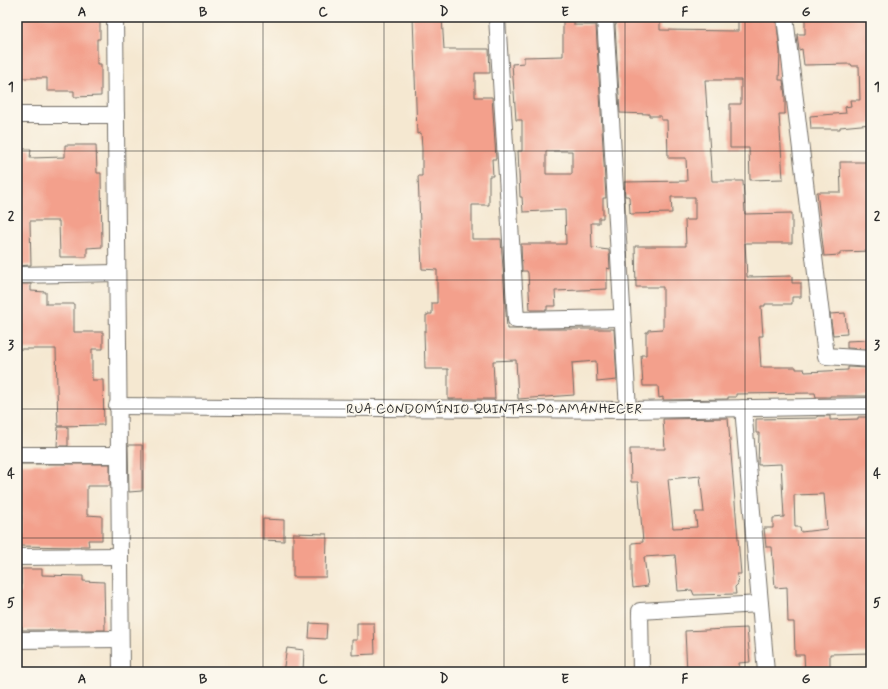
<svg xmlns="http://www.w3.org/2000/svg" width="888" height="689" font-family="Mynerve,sans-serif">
	<rect width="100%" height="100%" fill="#fbf7ec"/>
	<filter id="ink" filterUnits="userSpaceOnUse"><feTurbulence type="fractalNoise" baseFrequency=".025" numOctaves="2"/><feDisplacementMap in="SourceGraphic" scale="8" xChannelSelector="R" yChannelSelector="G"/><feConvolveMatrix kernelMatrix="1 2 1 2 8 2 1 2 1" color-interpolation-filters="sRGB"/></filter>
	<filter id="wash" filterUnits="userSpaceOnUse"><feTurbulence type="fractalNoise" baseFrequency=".012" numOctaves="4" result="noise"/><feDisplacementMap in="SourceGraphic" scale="16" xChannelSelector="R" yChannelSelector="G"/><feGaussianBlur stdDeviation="0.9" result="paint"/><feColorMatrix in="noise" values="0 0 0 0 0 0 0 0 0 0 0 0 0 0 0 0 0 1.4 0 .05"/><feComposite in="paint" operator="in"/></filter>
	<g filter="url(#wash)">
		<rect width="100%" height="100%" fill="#f5e8d1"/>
		<g id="blocks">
			<g fill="#f3a08c" fill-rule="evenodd">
				<polygon points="20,17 100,17 100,39 97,39 97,64 101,64 101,96 74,97 74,91 47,91 47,78 19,78 18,24 20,24"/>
				<polygon points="413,17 442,17 444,49 489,49 490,73 475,73 475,97 492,97 496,159 492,159 493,176 489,176 489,205 472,205 472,239 501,239 507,329 614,329 617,380 597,382 596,361 572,363 574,395 518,399 516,360 493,361 495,399 448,399 448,369 425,369 424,331 426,331 426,315 428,315 428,314 432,314 432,303 437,303 437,270 422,269 418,176 422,176 422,149 421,133 417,134"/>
				<path d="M563,17H574V25H596L606,198H603V218H599V223H591L592,248L609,250L610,269L607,268V289L555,291L556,306H547V310H530L528,273L527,271H522L521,244H566L565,210L523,212L522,197H520L518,151H522V120H516L512,64L524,63V57L563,56ZM546,151H572V174H546Z"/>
				<polygon points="616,17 660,17 660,30 738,31 738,17 776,17 780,52 779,80 783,80 785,96 785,114 779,114 783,179 750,180 749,148 730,148 730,104 741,104 741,80 705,80 712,181 743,181 745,214 792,213 792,243 745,243 747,277 792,276 792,283 801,283 801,297 792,297 792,304 765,304 765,306 761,306 763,336 759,336 761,367 796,367 796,369 804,369 805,372 848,370 848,367 868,368 868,396 830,396 830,397 816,397 815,393 736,394 736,397 728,397 728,399 663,400 663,397 659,398 658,386 643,386 641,355 646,355 646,332 648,332 648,330 663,329 663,287 636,287 635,246 686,246 685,220 695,220 695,197 671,197 672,213 631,214 630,213 629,197 628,196 625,196 624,182 687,181 686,158 668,158 667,120 661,120 661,116 649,116 649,114 620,113 615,25 616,25"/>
				<polygon points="805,17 871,17 871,124 840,127 840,129 811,129 810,116 846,113 845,107 851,106 850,100 860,100 859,66 852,66 851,64 804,65 802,49 799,50 797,34 805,34"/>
				<polygon points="65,145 96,145 97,173 101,173 102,247 87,248 87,257 60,257 59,221 30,221 31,265 17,266 17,149 31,149 30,158 65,157"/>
				<polygon points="840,162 871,162 871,251 840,252 840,255 824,256 817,192 841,192"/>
				<polygon points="17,284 31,284 31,291 46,292 46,304 74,304 74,332 103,332 103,349 92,349 92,380 103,380 104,425 58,426 56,349 18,349"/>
				<polygon points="845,313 847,334 833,335 830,314"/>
				<polygon points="868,340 868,349 847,348 847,341"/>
				<path d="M817,416H830V420L858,419V417H871V653L830,654V672H805L804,655H795L794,622H788L787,587L775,588L772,547H766L764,528H773V518L784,517L781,464L758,465L759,433H756V419L817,418ZM824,494L827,529L801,532L800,527H795L794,495Z"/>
				<path d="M728,418L741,574H737L738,584L735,587L736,594L694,595L692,590L678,591L675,555L644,557L648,586L633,588L632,577V543L643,542L638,482H631L630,449H665L663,419ZM700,476L704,512H695L697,527L673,528L668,479Z"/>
				<polygon points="58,427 68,427 68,446 57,446"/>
				<polygon points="128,445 142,445 142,491 129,492"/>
				<polygon points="17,464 110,464 110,486 87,486 87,515 102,516 102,540 88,540 89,546 80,546 80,547 17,546 17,532 21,532 21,506 17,506"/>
				<polygon points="263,519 284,520 284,541 263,540"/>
				<polygon points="293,533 327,534 326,577 293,577"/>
				<polygon points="21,569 42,569 42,575 83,576 83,581 104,582 105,630 22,630 22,626 17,627 17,593 21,593"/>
				<polygon points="310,623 327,624 326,639 309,638"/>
				<polygon points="357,623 374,623 375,654 352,655 352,640 357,640"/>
				<polygon points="747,628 750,662 739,663 740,672 687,672 685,631"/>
				<polygon points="287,648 304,650 303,672 283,672"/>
			</g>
		</g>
	</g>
	<g filter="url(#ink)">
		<use href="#blocks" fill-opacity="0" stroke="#726d65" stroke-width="1"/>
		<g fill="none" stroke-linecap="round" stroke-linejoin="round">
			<defs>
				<g id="minor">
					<polyline points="115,17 121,672"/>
					<polyline points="497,17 516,320 622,318"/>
					<polyline points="605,17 628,410"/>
					<polyline points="785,17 826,356 871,359"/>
					<polyline points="17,115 116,115"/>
					<polyline points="17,275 117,273"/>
					<polyline points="117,406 628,410 871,406"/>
					<polyline points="743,408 766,672"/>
					<polyline points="17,455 119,455"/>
					<polyline points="17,557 120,556"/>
					<polyline points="17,640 120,639"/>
					<polyline points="641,672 640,611 760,604"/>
				</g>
			</defs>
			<use href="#minor" stroke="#726d65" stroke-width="18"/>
			<use href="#minor" stroke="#fff" stroke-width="16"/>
		</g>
	</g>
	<path fill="none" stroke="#2b2b2b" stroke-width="1" stroke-opacity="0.55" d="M143,17V672M263,17V672M384,17V672M504,17V672M625,17V672M745,17V672M17,151H871M17,280H871M17,409H871M17,538H871"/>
	<g text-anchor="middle" stroke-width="3.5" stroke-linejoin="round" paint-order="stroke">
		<g font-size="14" fill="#2b2b2b" stroke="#fbf7ec">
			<text x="494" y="413">RUA CONDOMÍNIO QUINTAS DO AMANHECER</text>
		</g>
	</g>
	<rect width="888" height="689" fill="none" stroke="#fbf7ec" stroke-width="44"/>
	<rect x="22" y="22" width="844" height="645" fill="none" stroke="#2b2b2b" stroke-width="1.5"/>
	<g font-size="13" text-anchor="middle" font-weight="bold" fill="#2b2b2b">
		<text x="82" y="16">A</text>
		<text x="203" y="16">B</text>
		<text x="323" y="16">C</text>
		<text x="444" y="16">D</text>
		<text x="565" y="16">E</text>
		<text x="685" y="16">F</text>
		<text x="806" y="16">G</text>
		<text x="11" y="91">1</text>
		<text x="877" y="91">1</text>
		<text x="11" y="220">2</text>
		<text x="877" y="220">2</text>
		<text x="11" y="349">3</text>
		<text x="877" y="349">3</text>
		<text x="11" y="478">4</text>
		<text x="877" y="478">4</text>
		<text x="11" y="607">5</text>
		<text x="877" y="607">5</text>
		<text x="82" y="683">A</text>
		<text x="203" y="683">B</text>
		<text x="323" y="683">C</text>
		<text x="444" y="683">D</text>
		<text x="565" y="683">E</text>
		<text x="685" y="683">F</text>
		<text x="806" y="683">G</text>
	</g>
</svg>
